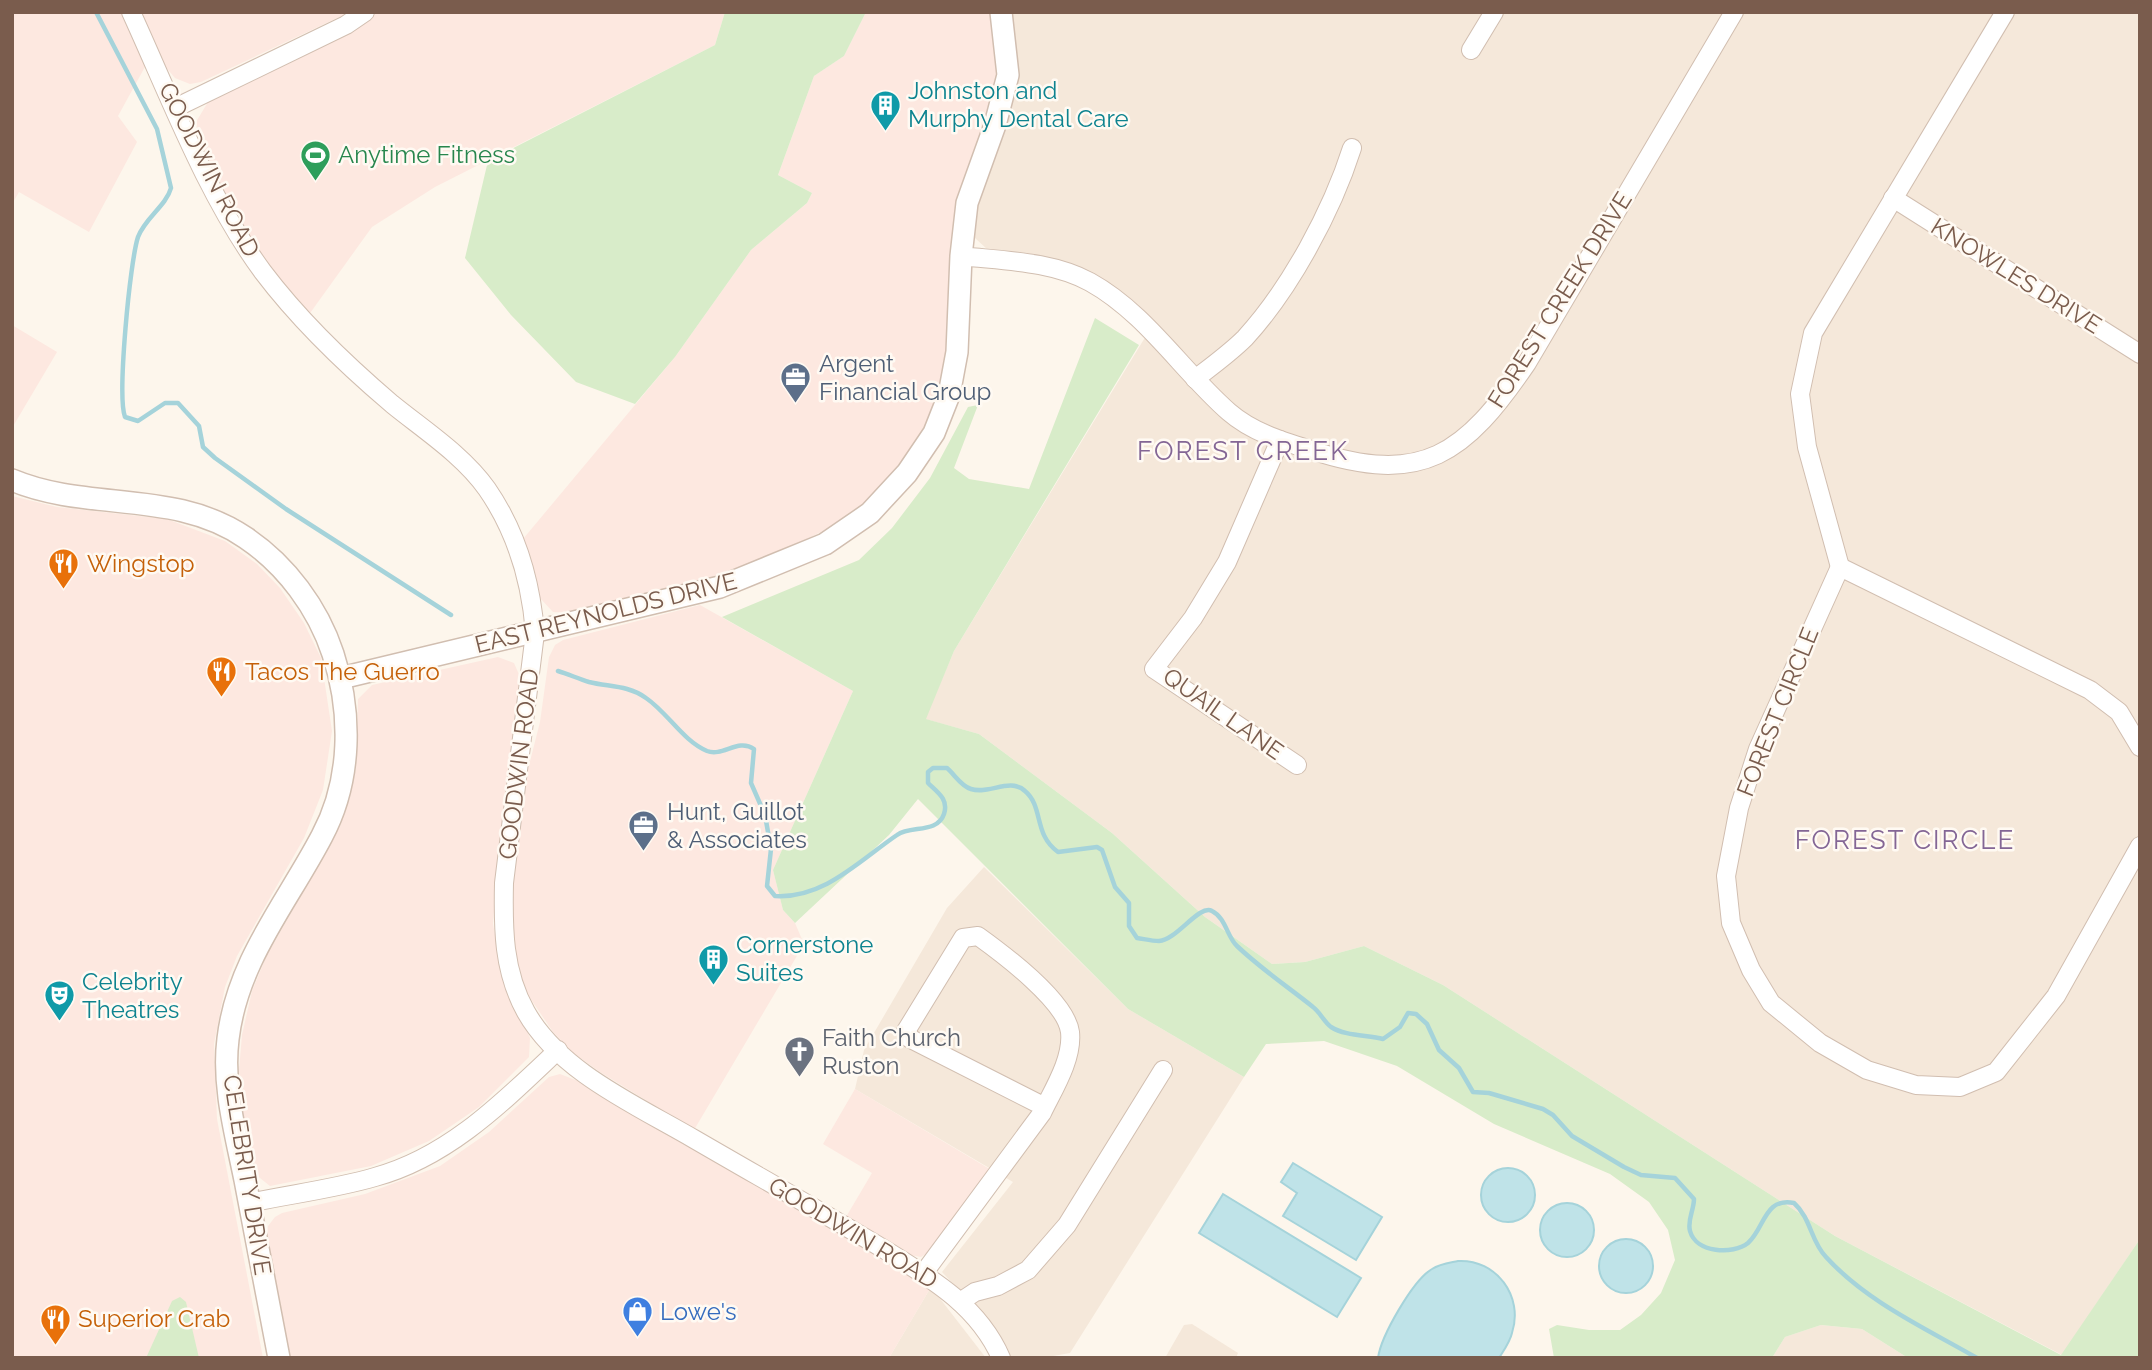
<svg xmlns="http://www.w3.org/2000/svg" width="2152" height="1370" font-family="Raleway,sans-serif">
	<rect width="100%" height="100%" fill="#fdf6ec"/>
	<g fill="#f5e8da">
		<polygon points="1012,12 2140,12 2140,1239 2062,1355 1835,1236 1443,985 1364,946 1305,962 1272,964 1205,917 1112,833 979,734 925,719 954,651 1152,326 1127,303 988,250 975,238 972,219 1012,101 1017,76"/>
		<polygon points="984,867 1128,1009 1244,1077 1070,1353 1042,1358 1008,1358 987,1320 942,1272 1013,1182 855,1089 864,1050 947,908"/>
		<polygon points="931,1287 986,1358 889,1358"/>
		<polygon points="1192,1324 1238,1353 1236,1358 1165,1358 1184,1325"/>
		<polygon points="1821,1325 1862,1329 1908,1358 1772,1358 1785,1337"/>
	</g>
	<g fill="#fde8e0">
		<polygon points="12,12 122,12 146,65 118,116 137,142 89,232 19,192 12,204"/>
		<polygon points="138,12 350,12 201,82 190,84 175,78 162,63"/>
		<polygon points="378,12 725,12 715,45 435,187 372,227 308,316 265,263 233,214 199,146 196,122 208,102 345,35"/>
		<polygon points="866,12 993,12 999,66 946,370 932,415 901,466 870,499 827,529 780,552 705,580 572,613 553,612 539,597 523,539 675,357 751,250 807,203 812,193 778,175 814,76 844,56"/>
		<polygon points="12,325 57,352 12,428"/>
		<polygon points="12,496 57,507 167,519 225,541 257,564 280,588 304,623 321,658 332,731 323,790 304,838 237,956 225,987 214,1044 217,1119 263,1358 12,1358"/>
		<polygon points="700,605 853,691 773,870 783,910 795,923 804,944 694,1130 600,1072 572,1052 553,1032 528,995 518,971 511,942 509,909 522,793 540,722 549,657 555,645 563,640"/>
		<polygon points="498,657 514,663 521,679 499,846 493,924 504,983 530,1038 529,1057 479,1107 429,1141 371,1166 270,1186 255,1174 243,1117 239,1070 242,1035 252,991 266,957 341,824 356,769 358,699 372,685"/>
		<polygon points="560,1074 578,1081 662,1127 931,1287 889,1358 290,1358 267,1235 268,1226 275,1217 282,1213 365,1194 440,1166 489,1132 549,1077"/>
		<polygon points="855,1089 993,1171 929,1252 921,1257 910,1255 846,1217 872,1173 823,1144"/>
	</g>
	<g fill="#d8ecc9">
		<polygon points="725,12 866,12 844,56 814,76 778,175 812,193 807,203 751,250 675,357 635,404 576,382 511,315 465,258 488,161 715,45"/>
		<polygon points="1095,318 1139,345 954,651 926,719 979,734 1112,833 1205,917 1272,964 1305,962 1364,946 1443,985 1835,1236 2061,1355 2140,1239 2140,1358 1908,1358 1862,1329 1821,1325 1785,1337 1772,1358 1554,1358 1549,1329 1557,1325 1589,1330 1620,1330 1641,1315 1661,1293 1675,1260 1668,1230 1649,1202 1610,1174 1494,1124 1397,1066 1324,1041 1266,1044 1244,1077 1128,1009 918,799 889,835 795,923 783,910 773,870 853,691 722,617 859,560 892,528 930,478 968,407 978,405 954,468 969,479 1029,489"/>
		<polygon points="180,1297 186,1302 199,1358 146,1358 172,1301"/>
	</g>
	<g fill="#bfe3e8" stroke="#a5d3da" stroke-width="2">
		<polygon points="1293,1163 1382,1217 1356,1260 1283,1216 1297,1193 1281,1182"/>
		<circle cx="1508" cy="1195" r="27"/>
		<polygon points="1223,1194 1361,1278 1337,1317 1199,1233"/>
		<circle cx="1567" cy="1230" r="27"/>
		<circle cx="1626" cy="1266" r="27"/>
		<path d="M1458,1261C1496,1259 1524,1296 1512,1333C1510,1342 1504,1350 1499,1358H1378C1381,1336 1413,1280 1432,1269C1440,1264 1449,1263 1458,1261Z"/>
	</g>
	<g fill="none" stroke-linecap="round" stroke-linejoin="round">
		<g stroke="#a5d3da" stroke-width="4.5">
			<path d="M96,12L157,129L171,188C166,206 145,218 138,237C130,261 117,396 125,417L138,421L165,403H178L199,426L203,447L215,458L286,509L451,615"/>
			<path d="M558,671C568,674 579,679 589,682C609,687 628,685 646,698C668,713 683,741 707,751C723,757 738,738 754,749L751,783L765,815L771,849L767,886L775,896C824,899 860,860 897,835C911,825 937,834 944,814C949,799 937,792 928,783V772L933,768H947C955,775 961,786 971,789C989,795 1010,777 1025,791C1044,807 1033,834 1058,852L1097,847L1102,850L1115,887L1129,903V926L1137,938C1144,939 1152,941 1159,941C1177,940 1199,904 1212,911C1226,918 1227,937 1237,946C1260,968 1288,987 1313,1007C1320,1012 1324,1022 1331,1027C1345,1036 1367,1035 1383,1039L1400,1027L1408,1013L1416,1014L1427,1024L1439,1050L1459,1068L1473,1092L1489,1093L1543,1109L1553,1115L1572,1136L1624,1167L1641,1175L1675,1178L1694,1199C1694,1210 1687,1220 1690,1231C1696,1253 1733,1255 1748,1243C1765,1228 1764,1197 1794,1203C1811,1218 1811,1242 1826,1257C1867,1302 1925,1328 1977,1358"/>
		</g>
		<defs>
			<g id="minor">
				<path d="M131,12C170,97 207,196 263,272C300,321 345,364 392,404C424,430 463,455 487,489C516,531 531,582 535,633L504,883C503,928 503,971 526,1012C560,1072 636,1105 694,1139C756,1175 820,1211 882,1248C929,1277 978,1305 1001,1358"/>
				<polyline points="1471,50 1494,12"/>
				<polyline points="175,108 346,25 365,12"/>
				<polyline points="1893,198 2140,354"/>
				<path d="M961,256C1004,261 1051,261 1090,282C1146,313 1182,371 1229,412C1252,432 1282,441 1311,450C1423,487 1465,454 1527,363L1734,12"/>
				<path d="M1195,379C1212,366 1230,353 1245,338C1290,289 1332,211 1352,148"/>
				<polyline points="1280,440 1227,562 1193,618 1154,669 1297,765"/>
				<polyline points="1840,567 1807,447 1800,394 1813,333 2005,12"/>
				<polyline points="2140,747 2119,712 2090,690 1840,567 1758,749 1739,808 1726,876 1731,923 1751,970 1771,1003 1820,1043 1867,1070 1916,1085 1960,1087 1996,1072 2056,996 2140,846"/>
				<path d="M249,1203C291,1194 334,1189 375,1177C449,1157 504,1101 558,1050"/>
				<path d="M923,1274L1042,1113C1053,1090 1073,1059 1070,1032C1066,1001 1003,954 978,936L963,938L906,1031L909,1038L1045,1107"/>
				<polyline points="960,1302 975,1292 998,1286 1028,1270 1067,1225 1163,1070"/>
			</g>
			<g id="tertiary">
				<path d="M12,480C88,512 175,489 246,538C286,565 318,608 333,654C352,712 352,780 322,836C287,903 237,961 228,1039C222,1086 236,1135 245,1180C256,1239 267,1298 279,1358"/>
				<polyline points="341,678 720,587 825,544 870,513 907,473 934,433 949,395 957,352 961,256 967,203 995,125 1008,75 1001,12"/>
			</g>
		</defs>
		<use href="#minor" stroke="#d1beb0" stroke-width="20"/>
		<use href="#tertiary" stroke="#d1beb0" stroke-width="24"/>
		<use href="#minor" stroke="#fff" stroke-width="18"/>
		<use href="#tertiary" stroke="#fff" stroke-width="21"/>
	</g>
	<defs>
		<symbol id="building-pin" viewBox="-11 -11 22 30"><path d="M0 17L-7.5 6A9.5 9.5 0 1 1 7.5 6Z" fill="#0f9aa8" stroke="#fffaf3"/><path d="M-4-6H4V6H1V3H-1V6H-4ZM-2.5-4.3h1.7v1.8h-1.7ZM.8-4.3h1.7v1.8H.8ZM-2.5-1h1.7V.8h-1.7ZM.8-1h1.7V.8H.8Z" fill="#fff"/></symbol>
		<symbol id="stadium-pin" viewBox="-11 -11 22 30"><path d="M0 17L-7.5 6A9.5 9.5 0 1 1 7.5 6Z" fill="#2e9e5b" stroke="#fffaf3"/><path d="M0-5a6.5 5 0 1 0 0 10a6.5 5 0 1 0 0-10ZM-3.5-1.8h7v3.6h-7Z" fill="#fff"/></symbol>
		<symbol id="office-pin" viewBox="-11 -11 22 30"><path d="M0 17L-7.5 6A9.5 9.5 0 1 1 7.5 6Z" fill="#5c6f8a" stroke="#fffaf3"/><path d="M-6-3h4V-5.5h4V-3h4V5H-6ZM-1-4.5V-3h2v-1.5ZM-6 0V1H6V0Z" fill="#fff"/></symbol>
		<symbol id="restaurant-pin" viewBox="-11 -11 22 30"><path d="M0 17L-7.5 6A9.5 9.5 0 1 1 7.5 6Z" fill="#e8710a" stroke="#fffaf3"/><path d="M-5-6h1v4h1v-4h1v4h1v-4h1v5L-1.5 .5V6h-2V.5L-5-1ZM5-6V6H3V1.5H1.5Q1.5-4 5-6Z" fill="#fff"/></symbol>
		<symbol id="theatre-pin" viewBox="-11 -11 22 30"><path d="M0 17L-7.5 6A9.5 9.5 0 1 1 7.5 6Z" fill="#0f9aa8" stroke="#fffaf3"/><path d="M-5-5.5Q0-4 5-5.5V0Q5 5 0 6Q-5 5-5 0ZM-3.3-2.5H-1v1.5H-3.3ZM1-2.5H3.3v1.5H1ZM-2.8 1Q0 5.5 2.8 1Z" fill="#fff"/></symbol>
		<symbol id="church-pin" viewBox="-11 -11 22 30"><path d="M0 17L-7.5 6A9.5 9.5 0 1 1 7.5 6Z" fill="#6b7280" stroke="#fffaf3"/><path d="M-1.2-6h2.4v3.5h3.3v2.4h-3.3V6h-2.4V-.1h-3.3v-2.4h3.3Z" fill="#fff"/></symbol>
		<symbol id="shop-pin" viewBox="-11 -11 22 30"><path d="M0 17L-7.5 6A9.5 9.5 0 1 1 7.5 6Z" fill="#3f7fe0" stroke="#fffaf3"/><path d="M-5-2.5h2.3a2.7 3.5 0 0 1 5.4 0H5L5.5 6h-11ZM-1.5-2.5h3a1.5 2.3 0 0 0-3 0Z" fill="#fff"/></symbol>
	</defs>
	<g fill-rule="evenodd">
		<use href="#building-pin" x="868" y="88" width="35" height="47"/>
		<use href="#stadium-pin" x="298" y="138" width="35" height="47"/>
		<use href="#office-pin" x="778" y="360" width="35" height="47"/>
		<use href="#restaurant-pin" x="46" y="546" width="35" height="47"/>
		<use href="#restaurant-pin" x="204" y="654" width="35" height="47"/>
		<use href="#office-pin" x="626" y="808" width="35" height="47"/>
		<use href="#building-pin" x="696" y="942" width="35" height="47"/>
		<use href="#theatre-pin" x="42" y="978" width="35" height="47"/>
		<use href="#church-pin" x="782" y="1034" width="35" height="47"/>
		<use href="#shop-pin" x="620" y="1294" width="35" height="47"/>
		<use href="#restaurant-pin" x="38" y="1302" width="35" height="47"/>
	</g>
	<g text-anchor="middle" stroke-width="5" stroke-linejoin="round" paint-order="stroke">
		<g font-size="24" fill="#0d838f" stroke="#fffaf3" text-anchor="start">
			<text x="908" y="99">Johnston and<tspan x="908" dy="28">Murphy Dental Care</tspan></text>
			<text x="736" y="953">Cornerstone<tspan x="736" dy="28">Suites</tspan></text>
			<text x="82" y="990">Celebrity<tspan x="82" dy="28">Theatres</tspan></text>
		</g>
		<g font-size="24" fill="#27864d" stroke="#fffaf3" text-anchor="start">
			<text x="338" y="163">Anytime Fitness</text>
		</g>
		<g font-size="24" fill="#7a5c4d" stroke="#fffaf3">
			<text transform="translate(209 170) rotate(63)" y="8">GOODWIN ROAD</text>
			<text transform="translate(2016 276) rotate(32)" y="8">KNOWLES DRIVE</text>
			<text transform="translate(1560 300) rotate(-58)" y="8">FOREST CREEK DRIVE</text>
			<text transform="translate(606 613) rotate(-14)" y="8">EAST REYNOLDS DRIVE</text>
			<text transform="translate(1778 712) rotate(-68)" y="8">FOREST CIRCLE</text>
			<text transform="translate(1223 714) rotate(35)" y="8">QUAIL LANE</text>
			<text transform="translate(519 764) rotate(-83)" y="8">GOODWIN ROAD</text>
			<text transform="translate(247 1175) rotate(81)" y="8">CELEBRITY DRIVE</text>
			<text transform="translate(853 1233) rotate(31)" y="8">GOODWIN ROAD</text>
		</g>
		<g font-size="24" fill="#4e5e75" stroke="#fffaf3" text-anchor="start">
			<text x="819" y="372">Argent<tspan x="819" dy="28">Financial Group</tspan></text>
			<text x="667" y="820">Hunt, Guillot<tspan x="667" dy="28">&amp; Associates</tspan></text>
		</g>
		<g font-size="24" fill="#c56008" stroke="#fffaf3" text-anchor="start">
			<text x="87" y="572">Wingstop</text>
			<text x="245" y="680">Tacos The Guerro</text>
			<text x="78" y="1327">Superior Crab</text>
		</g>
		<g font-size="24" fill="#5b616d" stroke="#fffaf3" text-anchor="start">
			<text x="822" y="1046">Faith Church<tspan x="822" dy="28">Ruston</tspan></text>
		</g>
		<g font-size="24" fill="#366cbe" stroke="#fffaf3" text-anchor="start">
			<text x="660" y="1320">Lowe's</text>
		</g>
		<g font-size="26" letter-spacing="2" fill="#846695" stroke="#fffaf3">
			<text x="1243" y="460">FOREST CREEK</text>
			<text x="1905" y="849">FOREST CIRCLE</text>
		</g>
	</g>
	<rect width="2152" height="1370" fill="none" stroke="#7a5c4d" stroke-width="28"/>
</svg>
